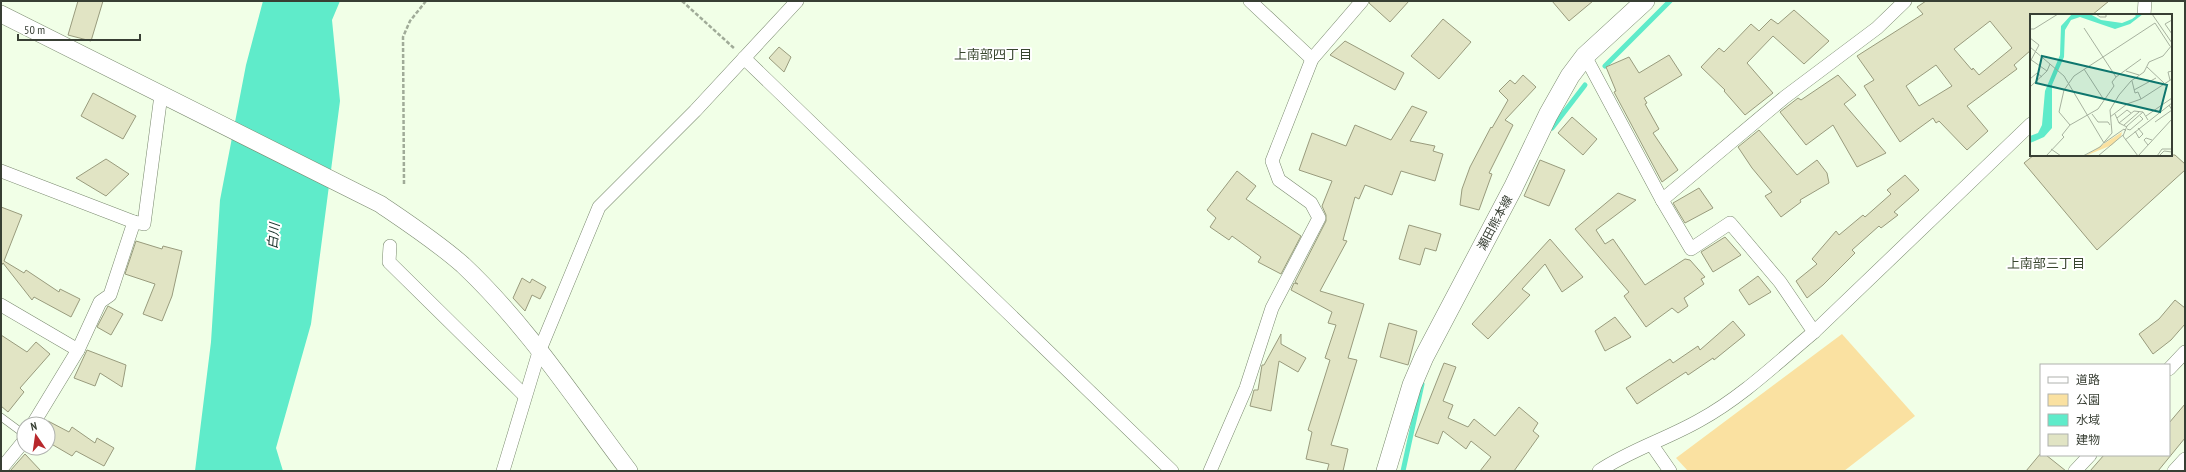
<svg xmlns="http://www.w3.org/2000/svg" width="2186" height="472" font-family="'PT Sans Narrow','Noto Sans JP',sans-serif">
	<rect width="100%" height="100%" fill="#f1ffe7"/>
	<polygon fill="#fae1a1" points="1842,334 1915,416 1844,471 1688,471 1676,458"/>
	<polygon fill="#5febca" points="263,1 340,1 332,20 340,101 311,324 276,448 283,471 195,471 211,342 220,200 246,65"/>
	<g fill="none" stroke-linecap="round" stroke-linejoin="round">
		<g stroke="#5febca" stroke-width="5">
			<polyline points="1605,66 1670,1"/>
			<polyline points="1552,128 1585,85"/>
			<polyline points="1403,471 1422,384"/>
		</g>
	</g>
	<g fill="#e1e4c4" stroke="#999b7d" fill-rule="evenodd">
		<polygon points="78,1 103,1 91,41 68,35"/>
		<polygon points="1370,1 1409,1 1390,22 1369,3"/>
		<polygon points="1552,1 1593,1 1569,21"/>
		<path d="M1926,1H2109L2092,15H2031V50L2014,65L2017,69L1967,106L1988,131L1967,150L1939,121L1936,123L1933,118L1900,142L1864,86L1874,80L1857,56L1923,14L1917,7ZM1990,21L2012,48L1979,75L1973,68L1972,70L1954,49ZM1936,65L1952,86L1919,106L1906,86Z"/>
		<polygon points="1794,10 1829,41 1804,64 1773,36 1747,63 1773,93 1745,115 1724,91 1725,90 1701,67 1719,48 1724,52 1751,24 1759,31 1771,19 1778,24"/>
		<polygon points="1443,19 1471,42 1439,79 1411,56"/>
		<polygon points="1345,41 1404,73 1395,90 1330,55"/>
		<polygon points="779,47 791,57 784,72 769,58"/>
		<polygon points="1669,55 1682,75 1644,98 1647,103 1645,104 1659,129 1653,133 1678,170 1662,182 1614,92 1616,91 1606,67 1629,57 1639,73"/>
		<polygon points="1523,75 1536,87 1505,120 1513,125 1489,173 1492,174 1479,210 1460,205 1462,189 1470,167 1491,127 1492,128 1508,100 1499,91 1510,80 1515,84"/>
		<polygon points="1838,75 1856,95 1844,104 1886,153 1857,167 1833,125 1806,145 1780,112 1798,98 1801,100"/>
		<polygon points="93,93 136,116 123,139 81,116"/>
		<polygon points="1412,106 1427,112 1410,141 1435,146 1433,151 1443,154 1435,181 1401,171 1392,195 1365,185 1359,199 1355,197 1343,240 1347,241 1320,291 1364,304 1348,358 1357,360 1331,445 1348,449 1343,471 1327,471 1329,464 1306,459 1312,432 1308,430 1330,360 1325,358 1336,325 1328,323 1332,312 1291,290 1294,283 1298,284 1295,282 1326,221 1326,215 1322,206 1332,181 1299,170 1312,133 1346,146 1355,125 1391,140"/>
		<polygon points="1572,117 1597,139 1583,155 1558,133"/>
		<polygon points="1759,130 1797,175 1817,160 1827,173 1829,183 1800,200 1801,202 1781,217 1765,196 1772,192 1752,168 1738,147"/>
		<polygon points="2034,155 2175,155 2185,164 2185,170 2097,250 2024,163"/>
		<polygon points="106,159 129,174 106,196 76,178"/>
		<polygon points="1540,160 1565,170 1549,206 1524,196"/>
		<polygon points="1237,171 1256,186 1246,199 1301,236 1281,274 1258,262 1261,257 1232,236 1229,240 1210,227 1216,218 1207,210"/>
		<polygon points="1905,175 1919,190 1894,212 1898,215 1881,228 1879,226 1852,250 1855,253 1823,285 1807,298 1796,281 1817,264 1812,259 1836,231 1839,235 1863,215 1865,217 1891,194 1887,190"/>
		<polygon points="1699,188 1713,208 1685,223 1673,203"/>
		<polygon points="1618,193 1636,200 1596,230 1605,244 1613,239 1645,285 1685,259 1690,260 1705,277 1701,279 1704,284 1684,298 1688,306 1678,313 1672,308 1646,327 1624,296 1629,292 1575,229"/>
		<polygon points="1,207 22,215 4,261 24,273 26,270 59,292 60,289 80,299 71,317 34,297 32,300 3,263 1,266"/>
		<polygon points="1409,225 1441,234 1436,251 1425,248 1420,265 1399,259"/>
		<polygon points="1725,237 1741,255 1713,272 1701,252"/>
		<polygon points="1550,239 1583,277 1562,292 1545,264 1522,289 1530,295 1488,339 1472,324"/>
		<polygon points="136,241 162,249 163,246 182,251 172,296 162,321 143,314 155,284 125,274"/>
		<polygon points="1758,276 1771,292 1749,305 1739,290"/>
		<polygon points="522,278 530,283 532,279 546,287 540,299 532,295 525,311 513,298"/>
		<polygon points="2175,300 2185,308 2185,324 2171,340 2153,354 2139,334 2159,319"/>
		<polygon points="108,306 123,314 111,335 97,327"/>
		<polygon points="1615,317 1631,337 1605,351 1595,331"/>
		<polygon points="1733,321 1745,335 1714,360 1713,358 1688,375 1686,372 1637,404 1626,388 1670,359 1673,363 1698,346 1700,350"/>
		<polygon points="1389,323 1417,331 1408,365 1380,357"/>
		<polygon points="1281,334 1281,344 1306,358 1298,372 1279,361 1271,411 1250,406 1254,390 1258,390 1262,365 1264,365"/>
		<polygon points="1,335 27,352 36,342 50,354 20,388 24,392 8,412 1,406"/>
		<polygon points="87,350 126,365 122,387 100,373 95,386 74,378"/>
		<polygon points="1444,363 1456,367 1443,401 1453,405 1448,418 1468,427 1474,419 1495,436 1519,407 1538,423 1533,431 1539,436 1514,471 1480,471 1491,457 1471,441 1466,449 1443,431 1438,444 1415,436"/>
		<polygon points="2185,404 2185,438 2158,471 2090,471 2104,455 2169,455 2169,423"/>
		<polygon points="48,421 69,432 72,427 95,443 97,438 114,448 104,466 76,451 72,456 48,442"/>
		<polygon points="2041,453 2041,455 2046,455 2066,471 2026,471"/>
		<polygon points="25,454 41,471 10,471"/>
	</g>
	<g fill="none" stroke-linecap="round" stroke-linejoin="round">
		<defs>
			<polyline id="service" points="1,417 24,434"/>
			<g id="minor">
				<polyline points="1250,1 1312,59"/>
				<polyline points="2144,15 2145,1"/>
				<path d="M1585,56L1662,200L1691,249L1730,223L1780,282L1814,332C1778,362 1742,397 1700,420C1667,439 1630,450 1599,471"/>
				<polyline points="744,58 1172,471"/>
				<polyline points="1,171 134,222 144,224 161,95"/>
				<polyline points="1662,200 1785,97 1877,28 1905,1"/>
				<polyline points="390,246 389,262 524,395"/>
				<polyline points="1,305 78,350"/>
				<polyline points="1814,332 2031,124"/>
				<polyline points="2169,369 2185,352"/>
				<polyline points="33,424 78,350 100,302 110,295 134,222"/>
				<polyline points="1652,445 1670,471"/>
				<polyline points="1,469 24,441"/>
				<polyline points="503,471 539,352 599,207 695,111 797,1"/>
				<polyline points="1210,471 1246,388 1272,308 1319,218 1311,203 1279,180 1272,161 1312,59 1362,1"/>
				<polyline points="2075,471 2090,455"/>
				<polyline points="2174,471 2185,459"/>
			</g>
			<path id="tertiary" d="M1,14L380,204C408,223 437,242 463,265C527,325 576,401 629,471"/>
			<polyline id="secondary" points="1386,471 1412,385 1424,357 1513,188 1548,115 1570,76 1585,56 1645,1"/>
		</defs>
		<use href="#service" stroke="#7a896f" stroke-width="8"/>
		<use href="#minor" stroke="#7a896f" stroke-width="14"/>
		<use href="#tertiary" stroke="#7a896f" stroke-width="18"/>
		<use href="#secondary" stroke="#7a896f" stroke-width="20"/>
		<g stroke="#a0ab98" stroke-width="2.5" stroke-dasharray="4 2" stroke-linecap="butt">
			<polyline points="682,1 735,49"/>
			<polyline points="404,184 403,37 410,21 426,1"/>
		</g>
		<use href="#service" stroke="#fff" stroke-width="7"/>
		<use href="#minor" stroke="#fff" stroke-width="13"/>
		<use href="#tertiary" stroke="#fff" stroke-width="17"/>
		<use href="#secondary" stroke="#fff" stroke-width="19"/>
	</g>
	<g text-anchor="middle" stroke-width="4" stroke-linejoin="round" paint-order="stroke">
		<g font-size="12" fill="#383f34" stroke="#fff">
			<text transform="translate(1495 223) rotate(-62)" y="4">瀬田熊本線</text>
		</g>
		<g font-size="13" fill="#38462e" stroke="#fff">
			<text x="993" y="59">上南部四丁目</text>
			<text x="2046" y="268">上南部三丁目</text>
		</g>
		<g font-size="13" font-style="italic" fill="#172f29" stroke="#fff">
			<text transform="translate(273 236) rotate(-85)" y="5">白川</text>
		</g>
	</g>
	<g transform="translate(2030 14)">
		<rect width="142" height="142" fill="#f1ffe7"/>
		<path d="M92,118L91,122L82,131L55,142Z" fill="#fae1a1"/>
		<path d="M42,0H60L71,6L92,9L102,5L106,2L104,0H113L100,10L85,15L50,3L41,6L35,16L34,43L22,71V114L14,123L0,129V122L8,119L12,111L15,77L30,41L31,12Z" fill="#5febca"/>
		<path fill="none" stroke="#a7b29f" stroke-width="1" d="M66,0L70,3H76V0M122,0L142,29M142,6L135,10L142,20M54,14L86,63M0,15H4L28,0M0,24L9,31L0,48M0,33L34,62L74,129L94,115L96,117M0,45L17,57L20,50M117,53L134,69M54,55L74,86M96,57L109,61M0,65L7,59L12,63M140,66L138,58L142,57M0,73L17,57M104,76L126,64M111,85L142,65M62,100L68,108H78L80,111M85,100L89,109L97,113M116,102L142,84M80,103L97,90L111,85L108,78L105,79L102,67M87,104L97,96L101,99M125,108L142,96L139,91M89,109L104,97L113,98L118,106M40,111L29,98L34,76L44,62L125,9L140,32M94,111L109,98M97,115L100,116L113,105L110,102M105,117L109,124L113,120L108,114M95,126L142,89M118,131L114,126L116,124L122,126M21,135L31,142M16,142L34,123L32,121L40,111L68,95L84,72L82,68L86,63L111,45M53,142L70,133L82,119L80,96L89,81L101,67L114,58L119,48L133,42L142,31M68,142L93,121M108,142L93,122L97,112L113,98M108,142L142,105M127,142L132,135H142M129,142L134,137L142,138"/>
		<path fill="#0f766e" fill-opacity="0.15" stroke="#0f766e" stroke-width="2" d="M12,42L137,71L130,98L6,69Z"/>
		<rect width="142" height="142" fill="none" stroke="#383f34" stroke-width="2"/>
	</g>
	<rect width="2186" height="472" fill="none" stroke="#383f34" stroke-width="4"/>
	<rect x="2040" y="364" width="130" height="92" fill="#ffffff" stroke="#afb2ae"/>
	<rect x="2048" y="377" width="20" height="6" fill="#ffffff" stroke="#afb2ae"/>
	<text x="2076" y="384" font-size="12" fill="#383f34">道路</text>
	<rect x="2048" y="394" width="20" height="12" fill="#fae1a1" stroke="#afb2ae"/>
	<text x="2076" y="404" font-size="12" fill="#383f34">公園</text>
	<rect x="2048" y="414" width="20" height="12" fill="#5febca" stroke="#afb2ae"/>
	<text x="2076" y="424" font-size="12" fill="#383f34">水域</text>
	<rect x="2048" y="434" width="20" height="12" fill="#e1e4c4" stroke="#afb2ae"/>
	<text x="2076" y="444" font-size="12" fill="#383f34">建物</text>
	<g transform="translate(36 436) rotate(347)"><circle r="19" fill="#ffffff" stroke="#afb2ae"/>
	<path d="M0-3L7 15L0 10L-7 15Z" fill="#b8282c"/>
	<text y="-6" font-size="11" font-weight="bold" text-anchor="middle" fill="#383f34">N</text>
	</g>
	<path d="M18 34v6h122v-6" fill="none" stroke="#383f34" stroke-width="2"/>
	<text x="24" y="34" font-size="12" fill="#383f34" stroke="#ffffff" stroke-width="3" paint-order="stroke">50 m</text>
</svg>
